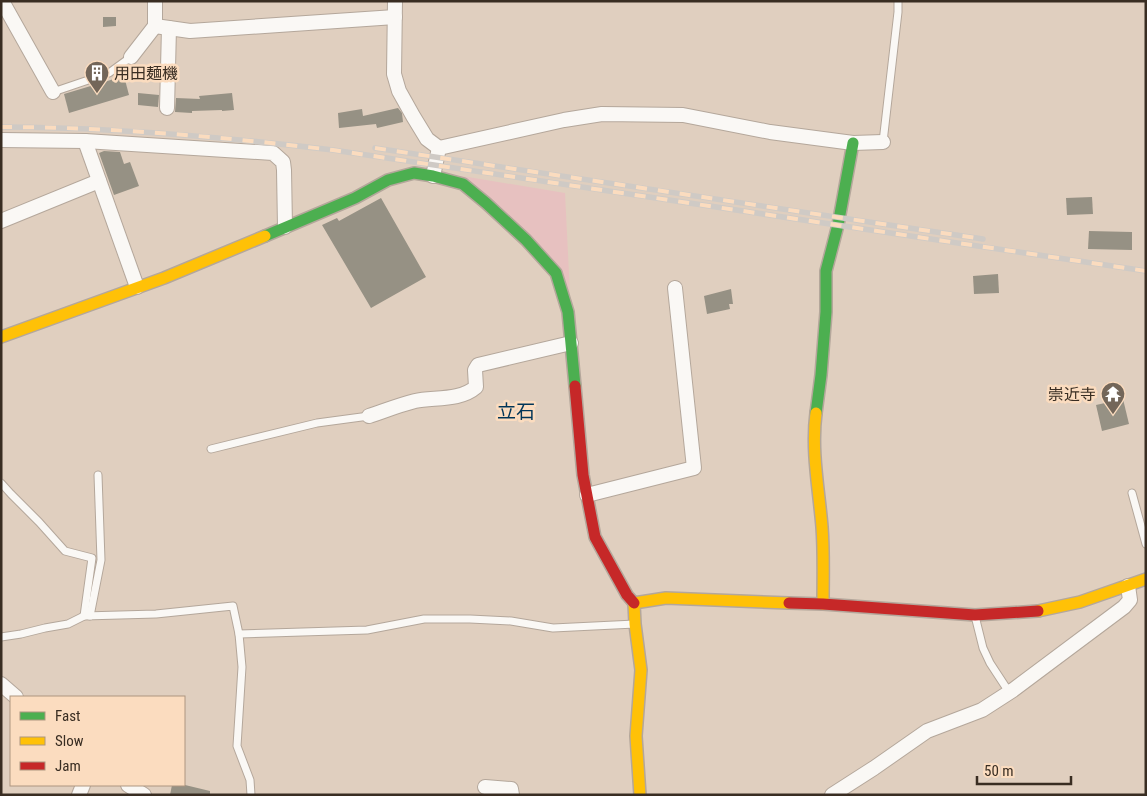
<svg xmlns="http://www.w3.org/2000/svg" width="1147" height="796" font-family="'Roboto Condensed','Noto Sans JP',sans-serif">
	<rect width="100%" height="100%" fill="#e0cfbf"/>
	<polygon fill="#e7c1c0" points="462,176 565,193 570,294"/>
	<g fill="#969184">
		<polygon points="103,17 116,17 116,26 103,27"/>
		<polygon points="124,76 129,95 69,113 64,94"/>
		<polygon points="138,93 159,95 158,107 138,105"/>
		<polygon points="232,93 234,110 222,111 222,110 192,111 192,113 175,112 176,98 200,99 199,96"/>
		<polygon points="398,108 402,113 403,122 377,128 376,124 339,128 338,113 362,109 363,116"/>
		<polygon points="104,151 120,152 124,164 130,162 139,186 114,195 99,153"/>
		<polygon points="1092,197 1093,214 1067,215 1066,198"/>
		<polygon points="381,198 426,277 371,308 322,225 337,218 339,221"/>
		<polygon points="1089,231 1132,232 1132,250 1088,249"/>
		<polygon points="998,274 999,293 974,294 973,276"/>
		<polygon points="731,289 733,304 729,304 730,309 707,314 704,296"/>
		<polygon points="1123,399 1129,424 1102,431 1096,405"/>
		<polygon points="172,785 185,785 210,791 210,795 170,795"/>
	</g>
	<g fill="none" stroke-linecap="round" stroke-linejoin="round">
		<defs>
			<g id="lane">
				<polyline points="53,92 109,73 131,57"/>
				<polyline points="883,142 898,12 898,1"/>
				<polyline points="211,449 317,423 369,416"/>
				<polyline points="1,483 11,494 39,522 65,551 92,558 84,616"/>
				<polyline points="1132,493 1146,544"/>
				<polyline points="90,616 101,560 98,475"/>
				<polyline points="975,616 983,648 990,663 1009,692"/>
				<polyline points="239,634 367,630 424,619 470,619 511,621 553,628 635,624"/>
				<polyline points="1,637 21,634 45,628 68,624 84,616 156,614 233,606 239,634 242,667 237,746 250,780 251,795"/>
			</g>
			<g id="street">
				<polyline points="2,1 53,92"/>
				<polyline points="395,1 394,74 399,91 413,116 427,139 439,148"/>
				<polyline points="155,26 190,31 395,17"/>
				<polyline points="131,57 155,26 155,1"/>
				<polyline points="167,108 169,28"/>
				<polyline points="1,140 85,141 273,153 283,162 284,170 285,227"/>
				<polyline points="85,141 137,287"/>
				<polyline points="439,148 564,120 602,114 683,115 770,132 853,143 883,142"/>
				<polyline points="433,176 439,148"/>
				<polyline points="1,221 99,181"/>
				<path d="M369,416C384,411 399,405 415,401C434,397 460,401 476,387L475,370L478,365L571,343"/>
				<polyline points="587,495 694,468 675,288"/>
				<polyline points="1,684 16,697"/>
				<polyline points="128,785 144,795"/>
				<polyline points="485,787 511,789 512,795"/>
				<polyline points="79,795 83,785"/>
				<polyline points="832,795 874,768 927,731 982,710 1013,690 1124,607 1130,600 1128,586"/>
			</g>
			<g id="fast">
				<polyline points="265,236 355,198 388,180 414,173 433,176 463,184 486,203 526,240 556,273 568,312 575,386"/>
				<polyline points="816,413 821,375 826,312 826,271 838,225 853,143"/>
			</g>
			<g id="slow">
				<polyline points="1,337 164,278 265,236"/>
				<path d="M816,413C811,451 819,490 822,527C824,553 823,579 823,604"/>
				<polyline points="1038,611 1080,602 1146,579"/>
				<polyline points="640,795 636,736 641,670 635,624 634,603 666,598 789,603"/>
			</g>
			<g id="jam">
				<polyline points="575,386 583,475 595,537 627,595 634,603"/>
				<polyline points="789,603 823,604 975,615 1038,611"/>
			</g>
		</defs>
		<use href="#lane" stroke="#b4a79b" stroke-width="9"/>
		<use href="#street" stroke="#b4a79b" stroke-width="16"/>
		<use href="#fast" stroke="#b4a79b" stroke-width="14"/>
		<use href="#slow" stroke="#b4a79b" stroke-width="14"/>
		<use href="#jam" stroke="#b4a79b" stroke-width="14"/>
		<use href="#lane" stroke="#faf8f5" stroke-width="7"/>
		<use href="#street" stroke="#faf8f5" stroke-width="14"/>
		<use href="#fast" stroke="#4caf50" stroke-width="11"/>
		<use href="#slow" stroke="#ffc107" stroke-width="11"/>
		<use href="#jam" stroke="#c62828" stroke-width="11"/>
		<defs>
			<g id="rail">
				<path d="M1,127C112,127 223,137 333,150L1146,271"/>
				<polyline points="375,148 983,239"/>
			</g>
		</defs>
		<use href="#rail" stroke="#cfcac5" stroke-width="5.5"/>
		<use href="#rail" stroke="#fbdcbf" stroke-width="4" stroke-dasharray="11" stroke-linecap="butt"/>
	</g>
	<defs>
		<symbol id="building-pin" viewBox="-11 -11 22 30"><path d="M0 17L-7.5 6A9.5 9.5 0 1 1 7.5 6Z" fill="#736659" stroke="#fbdcbf"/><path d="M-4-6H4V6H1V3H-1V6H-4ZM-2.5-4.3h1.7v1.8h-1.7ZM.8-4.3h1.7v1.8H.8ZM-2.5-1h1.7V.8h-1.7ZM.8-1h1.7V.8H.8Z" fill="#fff"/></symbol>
		<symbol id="temple-pin" viewBox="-11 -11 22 30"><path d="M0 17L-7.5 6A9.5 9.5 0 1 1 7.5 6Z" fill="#736659" stroke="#fbdcbf"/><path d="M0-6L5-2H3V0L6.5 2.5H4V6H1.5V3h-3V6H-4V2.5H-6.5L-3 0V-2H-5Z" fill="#fff"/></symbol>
	</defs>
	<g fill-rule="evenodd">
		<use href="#building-pin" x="83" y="59" width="28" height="38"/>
		<use href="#temple-pin" x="1099" y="380" width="28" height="38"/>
	</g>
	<g text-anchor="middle" stroke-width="5" stroke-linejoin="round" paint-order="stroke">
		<g font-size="16" fill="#392d22" stroke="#fbdcbf" text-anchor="start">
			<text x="114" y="79">用田麺機</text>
			<text x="1096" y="400" text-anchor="end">崇近寺</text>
		</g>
		<g font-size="19" fill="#003558" stroke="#fbdcbf">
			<text x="516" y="418">立石</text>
		</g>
	</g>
	<rect width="1147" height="796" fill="none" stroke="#392d22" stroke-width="5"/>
	<rect x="10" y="696" width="175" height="90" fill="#fbdcbf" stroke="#ad9680"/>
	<rect x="20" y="712" width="25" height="8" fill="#4caf50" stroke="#ad9680"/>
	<text x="55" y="721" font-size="15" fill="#392d22">Fast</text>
	<rect x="20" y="737" width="25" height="8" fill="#ffc107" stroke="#ad9680"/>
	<text x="55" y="746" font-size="15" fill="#392d22">Slow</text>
	<rect x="20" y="762" width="25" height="8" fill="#c62828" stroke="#ad9680"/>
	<text x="55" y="771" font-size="15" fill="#392d22">Jam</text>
	<path d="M977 776v8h94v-8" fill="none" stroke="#392d22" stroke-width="2.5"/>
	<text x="984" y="776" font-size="15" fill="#392d22" stroke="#fbdcbf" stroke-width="4" paint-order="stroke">50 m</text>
</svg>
